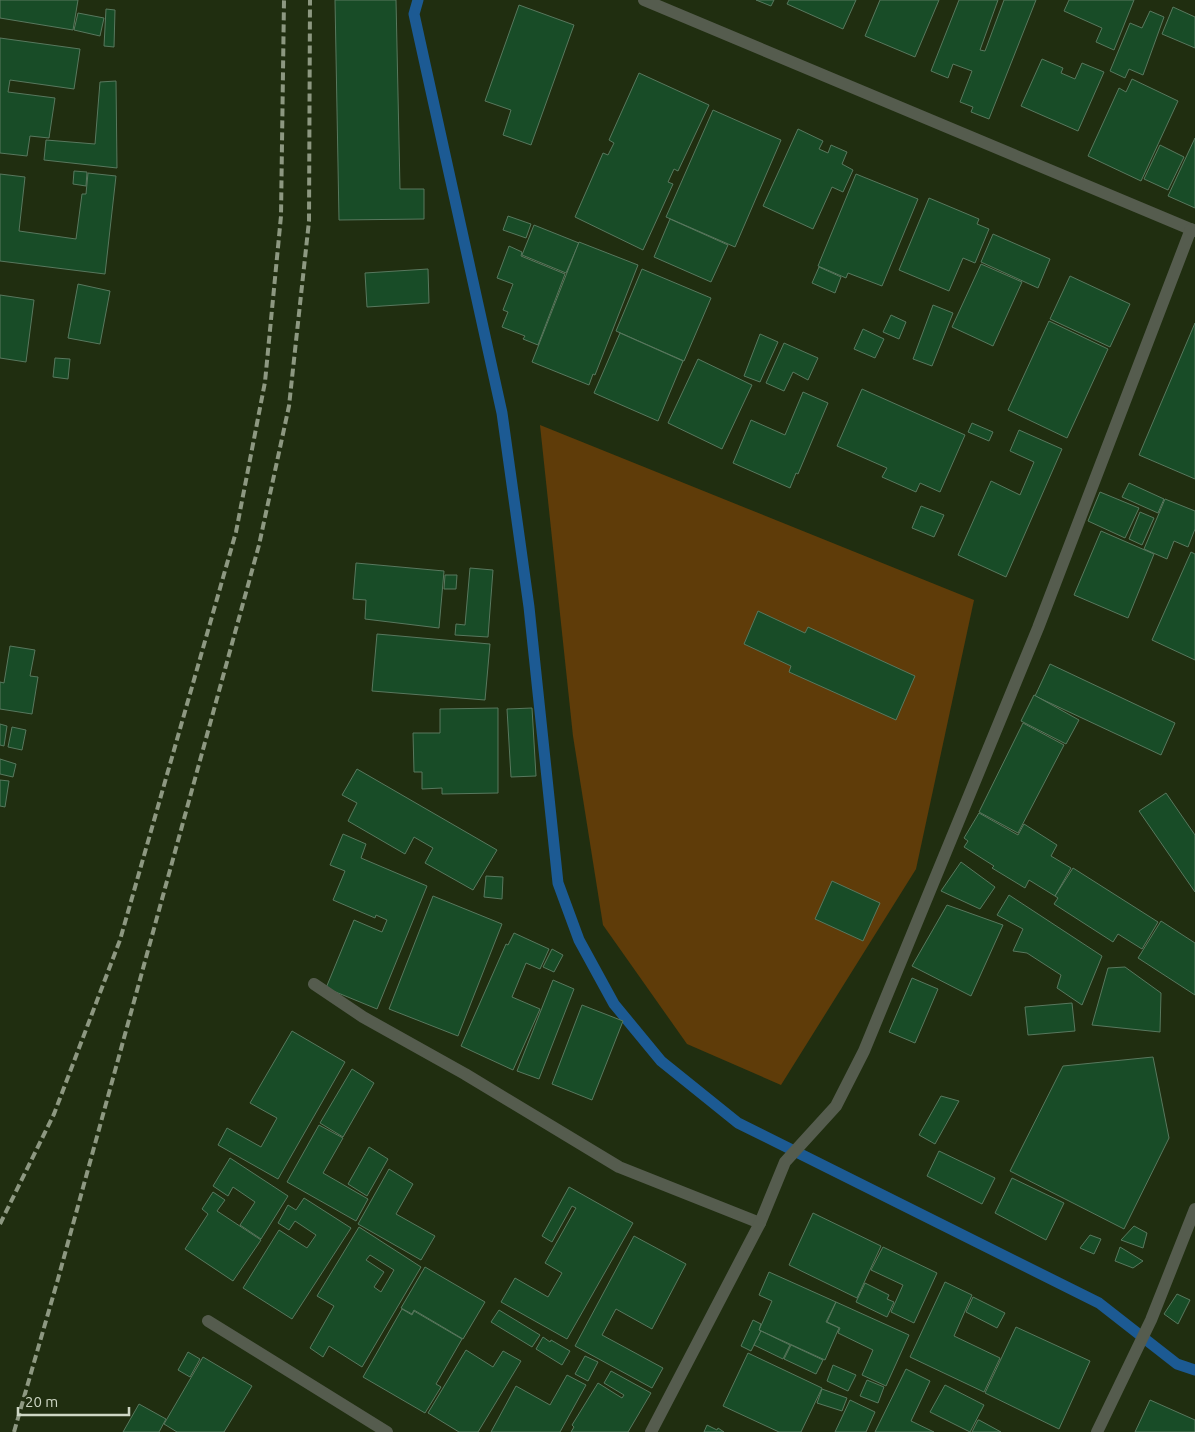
<svg xmlns="http://www.w3.org/2000/svg" width="1195" height="1432" font-family="Ubuntu,sans-serif">
	<rect width="100%" height="100%" fill="#202e10"/>
	<polygon fill="#5f3c09" points="540,425 974,600 916,869 781,1085 687,1044 603,925 573,736"/>
	<g fill="none" stroke-linecap="round" stroke-linejoin="round">
		<polyline stroke="#1c5a93" stroke-width="11" points="418,0 414,14 502,413 529,607 558,883 579,940 614,1004 661,1061 738,1123 1099,1303 1177,1364 1195,1370"/>
	</g>
	<g fill="#184c27" stroke="#58785e" fill-rule="evenodd">
		<polygon points="0,0 78,0 73,30 0,18"/>
		<polygon points="335,0 396,0 400,189 424,189 424,219 339,220"/>
		<polygon points="756,0 774,0 771,6"/>
		<polygon points="789,0 856,0 843,29 787,4"/>
		<polygon points="880,0 939,0 915,57 865,36"/>
		<polygon points="959,0 998,0 980,50 985,51 1004,0 1036,0 989,119 971,112 973,107 960,102 972,71 953,64 948,78 931,71"/>
		<polygon points="1069,0 1134,0 1114,50 1096,42 1102,28 1064,11"/>
		<polygon points="519,5 574,25 531,145 503,135 511,110 485,101"/>
		<polygon points="1173,7 1195,17 1195,48 1162,34"/>
		<polygon points="106,9 115,10 114,47 104,46"/>
		<polygon points="1150,11 1164,17 1143,75 1129,69 1125,78 1110,71 1130,23 1142,28"/>
		<polygon points="78,13 104,18 100,36 74,30"/>
		<polygon points="0,38 80,49 74,89 10,80 8,92 55,98 49,138 30,136 27,156 0,153"/>
		<polygon points="1042,59 1063,68 1061,73 1075,79 1082,63 1104,72 1078,131 1021,106"/>
		<polygon points="639,73 709,105 678,171 674,169 668,182 673,184 643,250 575,217 603,153 608,155 614,143 609,140"/>
		<polygon points="1132,79 1178,101 1141,181 1088,156 1119,88 1126,92"/>
		<polygon points="116,81 117,168 44,160 46,140 95,144 100,82"/>
		<polygon points="713,110 781,140 735,247 666,217"/>
		<polygon points="798,129 823,141 819,149 828,153 831,145 847,152 842,164 853,170 843,192 832,187 813,229 763,206"/>
		<polygon points="1195,138 1195,208 1168,196"/>
		<polygon points="1160,145 1184,157 1168,190 1144,179"/>
		<polygon points="74,171 87,172 86,186 73,184"/>
		<polygon points="88,173 116,176 105,274 0,261 0,174 25,177 19,231 76,239 82,194 86,194"/>
		<polygon points="856,174 918,199 882,286 848,273 846,278 818,266"/>
		<polygon points="929,198 979,219 977,224 989,229 975,263 963,258 949,291 899,270"/>
		<polygon points="508,216 531,224 526,238 503,230"/>
		<polygon points="670,219 728,245 711,282 654,257"/>
		<polygon points="534,225 579,243 566,273 522,255"/>
		<polygon points="993,234 1050,259 1038,288 981,262"/>
		<polygon points="579,242 638,265 595,375 593,374 589,385 532,362"/>
		<polygon points="509,246 522,252 521,256 565,274 538,345 523,339 525,336 502,327 508,312 503,310 513,284 497,278"/>
		<polygon points="981,264 1022,282 993,346 952,327"/>
		<polygon points="819,267 841,277 835,293 812,283"/>
		<polygon points="428,269 429,303 367,307 365,273"/>
		<polygon points="642,269 711,298 684,361 616,331"/>
		<polygon points="1070,276 1130,304 1110,347 1050,319"/>
		<polygon points="78,284 110,291 100,344 68,338"/>
		<polygon points="0,295 34,300 26,362 0,358"/>
		<polygon points="933,305 953,313 932,366 913,359"/>
		<polygon points="891,315 906,322 899,339 883,332"/>
		<polygon points="1049,321 1108,349 1067,438 1008,410"/>
		<polygon points="1195,323 1195,479 1139,455"/>
		<polygon points="863,329 884,339 875,358 854,349"/>
		<polygon points="620,333 683,361 658,421 594,393"/>
		<polygon points="760,334 778,342 760,382 744,376"/>
		<polygon points="784,343 818,358 808,380 793,372 784,391 766,383"/>
		<polygon points="55,358 70,359 68,379 53,377"/>
		<polygon points="698,359 752,385 722,449 668,423"/>
		<polygon points="862,389 965,435 940,492 920,483 916,492 882,477 887,468 837,446"/>
		<polygon points="803,392 828,403 798,474 796,473 790,488 733,463 751,420 785,435"/>
		<polygon points="972,423 993,432 989,441 968,432"/>
		<polygon points="1019,430 1062,449 1006,577 958,555 991,481 1020,495 1034,462 1010,451"/>
		<polygon points="1129,483 1164,499 1158,513 1122,497"/>
		<polygon points="1100,492 1139,508 1125,538 1088,521"/>
		<polygon points="1165,499 1195,511 1195,529 1188,547 1174,541 1167,559 1144,549"/>
		<polygon points="921,506 944,515 934,537 912,528"/>
		<polygon points="1140,512 1154,518 1142,545 1129,539"/>
		<polygon points="1101,531 1154,554 1128,618 1074,595"/>
		<polygon points="1191,552 1195,554 1195,660 1152,640"/>
		<polygon points="356,563 444,571 439,628 365,619 366,600 353,599"/>
		<polygon points="470,568 493,570 488,637 455,635 456,624 465,625"/>
		<polygon points="445,575 457,575 456,589 444,589"/>
		<polygon points="758,611 805,633 808,627 915,676 896,720 789,672 791,666 744,644"/>
		<polygon points="377,634 490,644 485,700 372,691"/>
		<polygon points="10,646 35,650 30,676 38,677 32,714 0,709 0,682 4,683"/>
		<polygon points="1050,664 1175,723 1161,755 1035,696"/>
		<polygon points="1034,695 1079,720 1066,744 1021,721"/>
		<polygon points="498,708 498,793 442,794 442,788 422,789 422,772 414,772 413,733 440,733 440,709"/>
		<polygon points="532,708 536,776 511,777 507,709"/>
		<polygon points="1023,723 1064,745 1018,833 979,812"/>
		<polygon points="0,724 7,726 4,746 0,745"/>
		<polygon points="12,727 26,730 22,750 8,747"/>
		<polygon points="0,759 16,764 13,777 0,774"/>
		<polygon points="357,769 497,850 473,890 425,863 433,848 414,837 405,854 348,821 357,803 342,795"/>
		<polygon points="0,780 9,781 5,807 0,806"/>
		<polygon points="1166,793 1195,835 1195,892 1139,811"/>
		<polygon points="979,813 1018,835 1024,824 1057,845 1051,856 1071,868 1055,896 1029,880 1025,888 992,868 994,866 964,847 968,841 964,838"/>
		<polygon points="343,834 366,844 361,858 427,886 377,1009 326,988 354,920 382,932 387,920 376,915 375,918 333,900 345,871 330,865"/>
		<polygon points="961,862 995,887 980,909 941,891"/>
		<polygon points="1073,868 1158,922 1142,949 1118,934 1113,942 1054,904 1058,898 1055,896"/>
		<polygon points="486,876 503,877 502,899 484,897"/>
		<polygon points="832,881 880,903 863,941 815,919"/>
		<polygon points="1009,895 1102,956 1082,1005 1057,988 1061,975 1027,953 1013,951 1023,929 997,915"/>
		<polygon points="433,896 502,924 458,1036 389,1009"/>
		<polygon points="947,905 1003,925 971,996 912,966"/>
		<polygon points="1161,921 1195,943 1195,995 1138,958"/>
		<polygon points="514,933 549,949 540,969 526,963 512,997 540,1009 513,1070 461,1046 506,944 508,945"/>
		<polygon points="552,949 563,955 554,972 543,967"/>
		<polygon points="1125,967 1161,993 1160,1032 1092,1025 1108,968"/>
		<polygon points="912,978 938,989 915,1043 889,1032"/>
		<polygon points="553,980 574,989 539,1079 517,1071"/>
		<polygon points="1072,1003 1075,1031 1028,1035 1025,1007"/>
		<polygon points="582,1005 623,1021 592,1100 552,1084"/>
		<polygon points="292,1031 345,1062 278,1179 218,1145 227,1128 261,1147 277,1118 250,1103"/>
		<polygon points="1153,1057 1169,1138 1124,1229 1010,1171 1063,1066"/>
		<polygon points="352,1069 374,1083 343,1137 320,1123"/>
		<polygon points="941,1096 959,1101 935,1144 919,1135"/>
		<polygon points="319,1125 343,1138 323,1173 368,1199 356,1221 287,1182"/>
		<polygon points="369,1147 388,1159 367,1196 348,1184"/>
		<polygon points="939,1151 995,1178 982,1204 927,1176"/>
		<polygon points="230,1158 288,1196 261,1239 240,1225 255,1202 233,1187 228,1196 213,1186"/>
		<polygon points="389,1169 413,1184 396,1214 435,1236 421,1260 358,1224"/>
		<polygon points="1012,1178 1064,1203 1046,1240 995,1213"/>
		<polygon points="569,1187 633,1223 567,1339 501,1302 515,1278 548,1297 562,1273 545,1263 576,1208 572,1206 552,1242 542,1236"/>
		<polygon points="213,1192 225,1200 217,1211 261,1240 233,1281 185,1249 208,1214 202,1209"/>
		<polygon points="304,1198 351,1228 292,1319 243,1288 279,1230 307,1248 316,1235 295,1221 289,1230 278,1223 288,1205 296,1210"/>
		<polygon points="813,1213 881,1246 857,1298 789,1265"/>
		<polygon points="1134,1226 1147,1233 1143,1248 1121,1240"/>
		<path d="M359,1227L421,1267L362,1367L329,1346L323,1357L310,1348L334,1306L317,1296ZM370,1255L394,1270L381,1292L374,1287L384,1272L366,1260Z"/>
		<polygon points="1090,1235 1101,1239 1094,1254 1080,1248"/>
		<polygon points="634,1236 686,1264 652,1329 616,1309 602,1335 663,1368 652,1388 575,1346"/>
		<polygon points="883,1247 937,1273 914,1323 891,1312 903,1285 871,1270"/>
		<polygon points="1120,1247 1143,1261 1133,1268 1115,1261"/>
		<polygon points="425,1267 485,1302 463,1339 414,1310 412,1314 401,1308"/>
		<polygon points="769,1272 836,1302 826,1322 839,1328 825,1360 759,1330 772,1301 759,1295"/>
		<polygon points="945,1282 972,1295 954,1336 1000,1358 984,1392 910,1357"/>
		<polygon points="865,1283 889,1295 887,1299 894,1302 887,1317 856,1302"/>
		<polygon points="1177,1294 1190,1300 1178,1324 1164,1314"/>
		<polygon points="973,1297 1005,1313 997,1328 966,1312"/>
		<polygon points="836,1302 909,1335 886,1386 862,1375 873,1350 838,1333 840,1328 827,1322"/>
		<polygon points="402,1309 412,1315 414,1311 462,1339 436,1384 441,1387 425,1413 363,1377"/>
		<polygon points="499,1310 540,1335 532,1347 491,1322"/>
		<polygon points="753,1320 761,1324 759,1330 761,1331 751,1351 741,1346"/>
		<polygon points="1016,1327 1090,1361 1059,1429 985,1393"/>
		<polygon points="761,1331 790,1345 783,1359 754,1345"/>
		<polygon points="543,1337 550,1342 551,1340 570,1351 562,1365 536,1349"/>
		<polygon points="791,1345 823,1360 816,1374 784,1359"/>
		<polygon points="466,1350 493,1367 503,1351 521,1361 478,1432 459,1432 428,1413"/>
		<polygon points="188,1352 200,1359 190,1377 178,1370"/>
		<polygon points="748,1353 822,1388 801,1432 779,1432 723,1406"/>
		<polygon points="585,1356 598,1362 588,1381 575,1374"/>
		<polygon points="203,1357 252,1386 224,1432 177,1432 164,1424"/>
		<polygon points="833,1365 856,1375 848,1391 827,1381"/>
		<polygon points="906,1369 930,1381 911,1421 934,1432 875,1432"/>
		<polygon points="611,1371 651,1393 628,1432 571,1432 574,1427 572,1425 598,1383 622,1398 624,1395 604,1383"/>
		<polygon points="567,1375 586,1385 560,1432 491,1432 516,1386 550,1405"/>
		<polygon points="867,1380 884,1387 878,1403 860,1396"/>
		<polygon points="945,1385 984,1405 970,1432 930,1412"/>
		<polygon points="822,1389 847,1398 842,1411 817,1403"/>
		<polygon points="850,1400 875,1412 866,1432 835,1432"/>
		<polygon points="1150,1400 1195,1420 1195,1432 1135,1432"/>
		<polygon points="139,1404 166,1419 159,1432 123,1432"/>
		<polygon points="978,1420 979,1420 1001,1432 972,1432"/>
		<polygon points="707,1425 717,1430 718,1428 724,1432 704,1432"/>
	</g>
	<g fill="none" stroke-linecap="round" stroke-linejoin="round">
		<g stroke="#555c4e" stroke-width="12">
			<polyline points="644,0 1195,231"/>
			<polyline points="314,984 363,1017 465,1074 619,1167 760,1223"/>
			<polyline points="208,1321 387,1432"/>
			<polyline points="651,1432 760,1223 785,1162 836,1106 864,1051 1038,628 1191,229"/>
			<polyline points="1097,1432 1151,1320 1195,1209"/>
		</g>
		<g stroke="#8d9881" stroke-width="4" stroke-dasharray="8 4" stroke-linecap="butt">
			<polyline points="0,1224 54,1114 120,940 236,532 265,382 281,216 284,0"/>
			<polyline points="14,1432 58,1279 259,545 289,406 309,221 310,0"/>
		</g>
	</g>
	<path d="M18 1407v8h111v-8" fill="none" stroke="#ced7c5" stroke-width="2.5"/>
	<text x="25" y="1407" font-size="15" fill="#ced7c5" stroke="#202e10" stroke-width="4" paint-order="stroke">20 m</text>
</svg>
